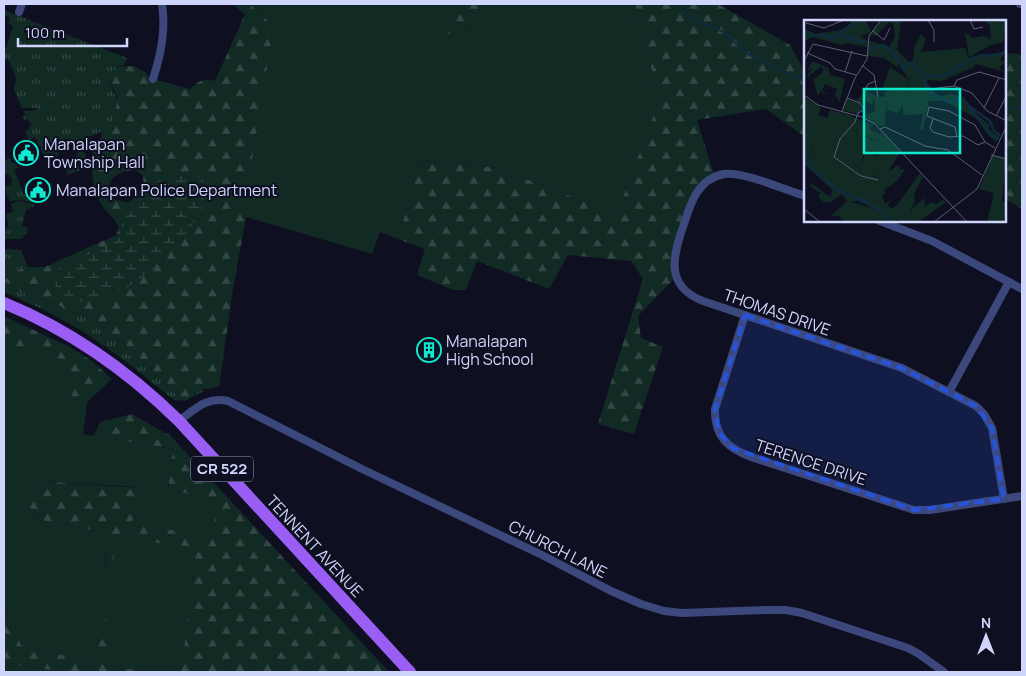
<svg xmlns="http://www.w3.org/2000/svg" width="1026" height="676" font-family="Manrope,sans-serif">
	<defs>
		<pattern id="grass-tufts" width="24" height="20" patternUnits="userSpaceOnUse" patternTransform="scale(1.25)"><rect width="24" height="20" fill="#122a24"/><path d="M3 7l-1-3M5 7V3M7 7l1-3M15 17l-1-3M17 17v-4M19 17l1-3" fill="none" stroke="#334845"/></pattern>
		<pattern id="forest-firs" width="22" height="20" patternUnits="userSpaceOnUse" patternTransform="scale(1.25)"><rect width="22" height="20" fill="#122a24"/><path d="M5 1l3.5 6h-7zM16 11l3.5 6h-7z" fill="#334845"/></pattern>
		<pattern id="wetland-marsh" width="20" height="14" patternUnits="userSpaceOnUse" patternTransform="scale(1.25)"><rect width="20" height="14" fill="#122a24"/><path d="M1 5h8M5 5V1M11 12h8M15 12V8" fill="none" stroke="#334845"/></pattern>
	</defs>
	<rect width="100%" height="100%" fill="#0e0f20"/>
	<g fill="url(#grass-tufts)">
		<path d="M4,10L127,58L124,65L117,67L110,81C114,96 124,108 112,123C109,128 104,128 101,134L100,132L79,141L87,158V171L85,168L68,175L66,169L80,163L76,156L78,155L77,152L81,150L78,144H74L58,151L59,155L54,158L51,153L44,156L35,137L29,140L25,132L29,129L31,124L28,120L23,119L22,116L25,115L23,111L37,110V108H22L13,88C21,78 11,69 8,59L4,60V49L6,48L13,26L8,23L10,18L4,15Z"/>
		<path d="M10,158L11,162L16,164L18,168L14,170L24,195L29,193V196L31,197L38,194V202C27,204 23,197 10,202L4,186L11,185L12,180L8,174H5L4,176L5,160Z"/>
		<polygon points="20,201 33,204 34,206 26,210 22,226 28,228 27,233 21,239 4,239 8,224 6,215 13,211 11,204"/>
		<path d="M4,249L21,250L28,267L12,273L8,276L13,289L44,299L102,325L131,349L179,397C187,399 195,391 203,389L204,391L185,401L174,400L124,360L84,332L48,312L4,292Z"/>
	</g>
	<g fill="url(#forest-firs)" fill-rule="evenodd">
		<path d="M232,4H250L274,26L246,198V217L233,289L219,387L199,390L186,398L179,397L131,349L102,325L44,299L13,289L6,281L8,276L12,273L27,267H45L116,235L119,228C115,217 105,212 100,202C94,192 89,163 93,151L101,146L102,131L113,122L116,113L117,97L110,81L112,72L117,67L134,66L145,72L150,77L160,81L190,89C198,81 204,78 215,81L245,14ZM132,170C153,173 141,196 128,202L115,200L109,195C107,179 116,172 132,170Z"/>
		<polygon points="466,4 484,4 468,30 444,39"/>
		<polygon points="635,4 718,4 790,45 805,72 805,137 766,109 697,120 714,175 693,197 672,281 638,316 641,338 663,347 634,434 598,424 643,279 631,261 568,255 549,289 477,261 466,290 453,290 417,275 425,249 398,239 420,160 494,167 617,213 659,100"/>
		<polygon points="1005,53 1022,54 1022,209 1005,199"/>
		<polygon points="4,316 70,347 92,361 112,379 83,406 52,401 4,353"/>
		<polygon points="132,414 165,433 168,433 388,671 387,672 181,672 196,547 105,591 106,533 35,519 26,501 43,481 168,490 173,449 94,436 100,422"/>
		<polygon points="4,612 11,613 21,645 75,658 91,660 107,612 107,665 148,672 66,672 13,665 11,672 4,672"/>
	</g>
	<path fill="url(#wetland-marsh)" d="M185,173L196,176L204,181C205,187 206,193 204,200C198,226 159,268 136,282C120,292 97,302 78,302C68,301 53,289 54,277C55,272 60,268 64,264C77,259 112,246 120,237C125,230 119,222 123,214C126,209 132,204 136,199C152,182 162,176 185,173Z"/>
	<g fill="#122a24">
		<polygon points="250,4 466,4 445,38 468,30 484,4 635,4 659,100 617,213 494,167 420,160 398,239 380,232 372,254 246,217 246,198 274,26"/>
		<polygon points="4,344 60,359 74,402 87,404 83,434 173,449 168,490 218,499 212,536 132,524 137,487 43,481 26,501 35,519 106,533 105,588 119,539 196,547 181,672 148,672 107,665 107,614 92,660 75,658 21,645 11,613 4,612"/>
		<polygon points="12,665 66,672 11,672"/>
	</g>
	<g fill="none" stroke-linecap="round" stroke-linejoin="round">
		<g stroke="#0e2b3f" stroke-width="2">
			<polyline points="678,4 685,15 722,31 748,54 805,81"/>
			<polyline points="1005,106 1022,109"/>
		</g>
		<g stroke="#3c487c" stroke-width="8">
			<polyline points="1020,4 1022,4"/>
			<polyline points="19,12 22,4"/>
			<path d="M153,79C161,54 166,30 162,4"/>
			<path d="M805,196C785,190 743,171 724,174C698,179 691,202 684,224C673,255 664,286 703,301L902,368L976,406L984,414L992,428L1004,499"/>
			<polyline points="880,221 932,241 1022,289"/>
			<path d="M745,315L715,409C714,438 729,449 754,458L914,510H930L1022,496"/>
			<polyline points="949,392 1009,282"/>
			<path d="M179,421C195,409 207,396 228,401L360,468L542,555L611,591L641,604L664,611L682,613L767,610H786L802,613L908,648L919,654L944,672"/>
		</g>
		<path stroke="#9b5ef5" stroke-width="12" d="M4,303C70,330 128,371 179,421L410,672"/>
	</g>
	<path fill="#2655da" fill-opacity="0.2" stroke="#2655da" stroke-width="4" stroke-dasharray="10 6" stroke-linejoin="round" d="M745,315L902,368L976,406L992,428L1004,499L914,510L732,448L718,431L715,409Z"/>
	<defs>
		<symbol id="civic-ring" viewBox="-11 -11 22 22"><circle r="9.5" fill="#0e0f20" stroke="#0eebd0" stroke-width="1.5"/><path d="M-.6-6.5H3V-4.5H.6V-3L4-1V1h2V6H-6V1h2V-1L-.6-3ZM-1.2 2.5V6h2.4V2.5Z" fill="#0eebd0"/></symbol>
		<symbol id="building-ring" viewBox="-11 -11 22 22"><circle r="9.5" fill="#0e0f20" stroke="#0eebd0" stroke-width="1.5"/><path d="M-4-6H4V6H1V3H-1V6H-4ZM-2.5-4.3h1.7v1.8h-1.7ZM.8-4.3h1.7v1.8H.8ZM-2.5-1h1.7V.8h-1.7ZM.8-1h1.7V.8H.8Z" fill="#0eebd0"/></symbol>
	</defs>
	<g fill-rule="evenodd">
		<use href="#civic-ring" x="12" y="139" width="28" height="28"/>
		<use href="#civic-ring" x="24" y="176" width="28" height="28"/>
		<use href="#building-ring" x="415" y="336" width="28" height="28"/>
	</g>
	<g text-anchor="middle" stroke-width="4" stroke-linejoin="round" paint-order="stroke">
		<rect fill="#0e0f20" stroke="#969aba" stroke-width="1" x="191" y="456.5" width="62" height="25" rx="4"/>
		<g font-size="15" font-weight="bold" fill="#d0d5fc">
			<text x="222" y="474">CR 522</text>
		</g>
		<g font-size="16" fill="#d0d5fc" stroke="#0e0f20" text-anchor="start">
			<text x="44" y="150">Manalapan<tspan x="44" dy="18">Township Hall</tspan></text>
			<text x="56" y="196">Manalapan Police Department</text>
			<text x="446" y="347">Manalapan<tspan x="446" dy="18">High School</tspan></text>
		</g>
		<g font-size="16" fill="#d0d5fc" stroke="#0e0f20">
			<text transform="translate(777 312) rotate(19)" y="6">THOMAS DRIVE</text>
			<text transform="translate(811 462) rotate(18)" y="6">TERENCE DRIVE</text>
			<text transform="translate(315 546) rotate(47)" y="6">TENNENT AVENUE</text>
			<text transform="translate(558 549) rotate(27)" y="6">CHURCH LANE</text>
		</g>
	</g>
	<g transform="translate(804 20)">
		<rect width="202" height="202" fill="#0e0f20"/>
		<path d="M49,64L71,75L68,85L61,80L58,84L52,80L61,72Z" fill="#122a24"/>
		<path d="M48,0H62L67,12L56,16L62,20L85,27L91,17L89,3L85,2L72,16L66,15L78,0H97L93,30L78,33L94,39V48L80,38L64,36L63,27L44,23L37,25L9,17L0,21V9L12,14L42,9ZM181,0H202L199,22L187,25L186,6ZM117,14L122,19L117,32L161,28L165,39L201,31L196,42L178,38L168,48L138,61L124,60L123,63L135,77L146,74L160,77L166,89L186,105L184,108L190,114L196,115L192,123L174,99L140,81H125L119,110L116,109L119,94L99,95V84L106,85L114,67L110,62L101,73L107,57L110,54L114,58L122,55L113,54L109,43L110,28ZM8,41L24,48L26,54L14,76L9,60L19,52V48L16,47L1,59L9,47L3,51ZM77,66L85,72L80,106H76L60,96L71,91L70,76L80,77L82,71ZM41,94L70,105L64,107L65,103L54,100L53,108L49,107L55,111L54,116L52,112L45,111L43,122L53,124L38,122L48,128L46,135L38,125L29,130L33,140L43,145L41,148L44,151L52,152L49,146L56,145L55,157L70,158L74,162L76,158L69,155L73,147L68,155L59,144L76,146L77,135L70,133L68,138V133L61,132L57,141V126L68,131L70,127V131L76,133L78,121L71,120L69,125V119L62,116L72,115V118L79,119L76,111L69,109L75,110L96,132L84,152L94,145L97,150L101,149L93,161L80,170L82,173L79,174L76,182L58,173L45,181L70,189L82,202H41L35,196H27L43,181L38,174L27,182H20L14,177L16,173L6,166L7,163L26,177L29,170L0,144V119L4,116V122L9,123L6,135L20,136L47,99ZM116,153L119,157L110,173L111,181L106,191L120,178L121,186L128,182L132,184L139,179L142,182L114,202H99L93,199L96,195L93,192L94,184Z" fill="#122a24"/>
		<path d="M161,12L169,18L179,16L187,19V25L165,37ZM79,27L93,30L105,42L109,41L113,54L118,50L123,56L118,55L116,63L110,54L105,60L91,37H80L78,33L69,34ZM178,38L202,41L195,48L202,52L168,43ZM22,54L41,59L35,83L32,75L27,86L33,69L21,64L18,71L25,74L18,73L17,69ZM58,173L76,182L78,176L81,184L88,179L84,185L87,189L97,183L93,192L96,195L91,202H82L70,189L54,181L45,182L46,178Z" fill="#122a24"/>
		<path d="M189,136L202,138L198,181L202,182L200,202H183L190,173L175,169Z" fill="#122a24"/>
		<path d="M86,47L105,60L102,73L110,61L119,69L121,79L117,89L99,84L94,93L83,90L85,72L79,66ZM0,77L17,88L14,95L23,98L26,90L50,96L44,110L52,111V116L54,111L48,107H53L54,100L65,103L67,110L80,116L79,119L72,118V115L62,116L70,122L78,120L76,133L57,127L58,143L61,132H68L69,136L77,134L76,147L59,144L68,154L70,147H73L69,156L76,158L74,162L53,155L56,153V145L50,146L51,152L44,151L40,148L43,145L33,140L29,131L22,137L6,135L9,124L0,121ZM43,79L55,83L59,90L53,94L39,90Z" fill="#122a24"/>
		<path fill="none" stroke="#0e2b3f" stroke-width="2.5" d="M0,10L11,16L18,14L27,18L56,0M35,15L63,23M66,25L68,29L79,25L87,30L100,50L108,42L118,55L124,71L147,83L150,79L162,82L186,115L195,119M118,55L141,56L168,38L179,35H196L203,30M165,86L186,101L190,111L196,115M0,136L6,147L33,170L62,182L79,192L85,202"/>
		<path fill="none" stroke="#5c5e78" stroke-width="1" d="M124,0L130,10V22M166,0L170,9L179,7M2,3L20,8L40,0M69,11L80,20L86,8M3,33L26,43L31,49L52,55M0,41L9,24L63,36M59,46L70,55L74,77M41,52L48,31M203,60L175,52L153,60L150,66L168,73L183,91L203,101M133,68L150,66M61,70L64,64L72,61M0,75L14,85L58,97L71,104L163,202M43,78L56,83L60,90L54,93L51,102L36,119L30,137L57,156L74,160M180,88L195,58M38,91L51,58L63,39L65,16L77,0M192,96L203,75M129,99L126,108L129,112L145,117L159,116L174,125L181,122M76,109L81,107L121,126L144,130L178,155M153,116L151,107L123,96L125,87L145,91L171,105L181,122L191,128M187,135L203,139M0,189L16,202M130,202L173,169L203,105"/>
		<path fill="#0eebd0" fill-opacity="0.15" stroke="#0eebd0" stroke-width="2.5" d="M60,69H156V133H60Z"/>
		<rect width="202" height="202" fill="none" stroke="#d0d5fc" stroke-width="2.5"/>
	</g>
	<rect width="1026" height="676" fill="none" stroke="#d0d5fc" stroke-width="10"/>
	<g transform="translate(986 636)" stroke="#0e0f20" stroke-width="4" paint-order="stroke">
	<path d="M0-4L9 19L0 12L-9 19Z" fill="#d0d5fc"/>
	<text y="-8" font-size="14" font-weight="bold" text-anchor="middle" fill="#d0d5fc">N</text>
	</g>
	<path d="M18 38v8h109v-8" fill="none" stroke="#d0d5fc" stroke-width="2.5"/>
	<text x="25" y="38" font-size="15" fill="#d0d5fc" stroke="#0e0f20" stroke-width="4" paint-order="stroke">100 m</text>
</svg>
